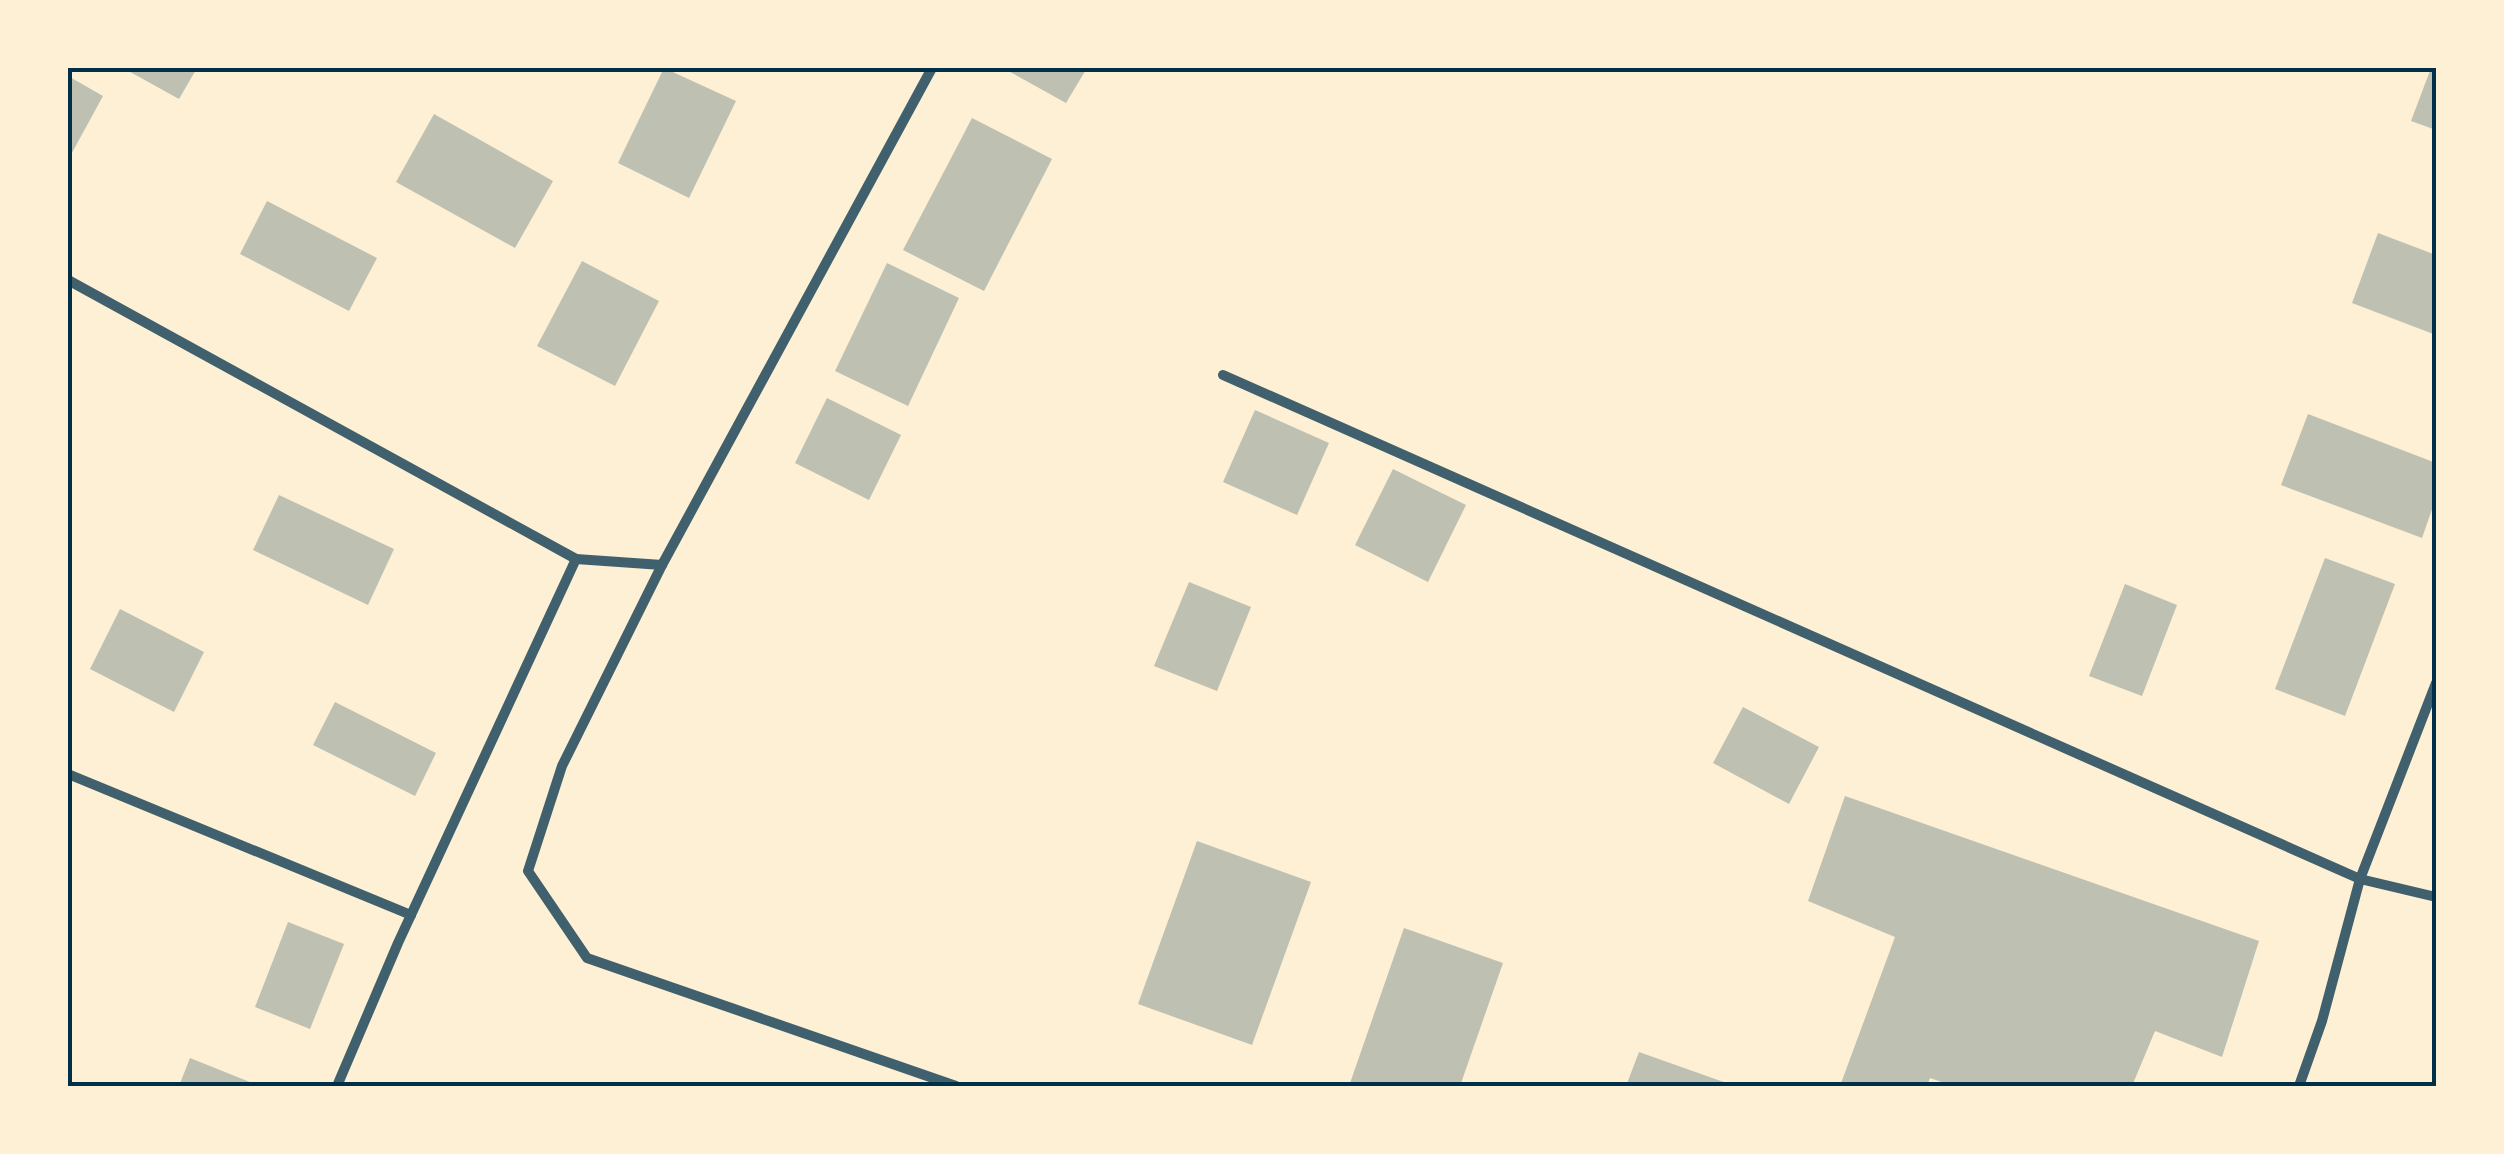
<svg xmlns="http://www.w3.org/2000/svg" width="2504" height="1154" font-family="Mulish,sans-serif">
	<rect width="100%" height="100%" fill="#fdf0d5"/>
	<g fill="#bec0b2">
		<polygon points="123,68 197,68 179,99"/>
		<polygon points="664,68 736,101 689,198 618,163"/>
		<polygon points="1003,68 1087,68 1066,103"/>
		<polygon points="2431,68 2436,68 2436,130 2411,121"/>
		<polygon points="68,76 103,96 68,160"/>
		<polygon points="434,114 553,181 515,248 396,182"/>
		<polygon points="972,118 1052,159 984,291 903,250"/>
		<polygon points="267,201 377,258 349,311 240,254"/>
		<polygon points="2378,233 2436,255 2436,335 2352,303"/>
		<polygon points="582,261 659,301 615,386 537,346"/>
		<polygon points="887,263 959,298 908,406 835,371"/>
		<polygon points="827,398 901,435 869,500 795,463"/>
		<polygon points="1255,410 1329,443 1297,515 1223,482"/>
		<polygon points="2308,414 2436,463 2436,498 2422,538 2281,485"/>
		<polygon points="1393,469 1466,505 1428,582 1355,545"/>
		<polygon points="279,495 394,549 368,605 253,550"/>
		<polygon points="2325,558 2395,584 2345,716 2275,689"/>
		<polygon points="1189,582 1251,607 1217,691 1154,666"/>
		<polygon points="2125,584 2177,605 2142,696 2089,676"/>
		<polygon points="120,609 204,652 174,712 90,669"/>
		<polygon points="335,702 436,753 415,796 313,745"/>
		<polygon points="1743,707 1819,747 1789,804 1713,763"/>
		<polygon points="1845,796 2259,941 2222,1057 2155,1031 2132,1086 1953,1086 1930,1078 1927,1086 1840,1086 1895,937 1808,901"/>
		<polygon points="1197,841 1311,882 1252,1045 1138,1004"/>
		<polygon points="288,922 344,944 310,1029 255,1007"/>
		<polygon points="1404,928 1503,963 1460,1086 1349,1086"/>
		<polygon points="1639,1052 1735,1086 1626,1086"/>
		<polygon points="190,1058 260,1086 179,1086"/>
	</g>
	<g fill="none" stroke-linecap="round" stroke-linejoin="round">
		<g stroke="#3f606c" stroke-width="10">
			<polyline points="68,280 576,559"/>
			<polyline points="1223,375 2360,879 2436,897"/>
			<polyline points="662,565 562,766 528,871 587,958 956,1086"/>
			<polyline points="68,774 411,915"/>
			<polyline points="337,1086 398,943 576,559 662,565 932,68"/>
			<polyline points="2299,1086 2322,1021 2360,879 2436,683"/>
		</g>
	</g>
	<rect width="2504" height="1154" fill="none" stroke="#fdf0d5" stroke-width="140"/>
	<rect x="70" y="70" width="2364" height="1014" fill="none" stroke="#003049" stroke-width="4"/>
</svg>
